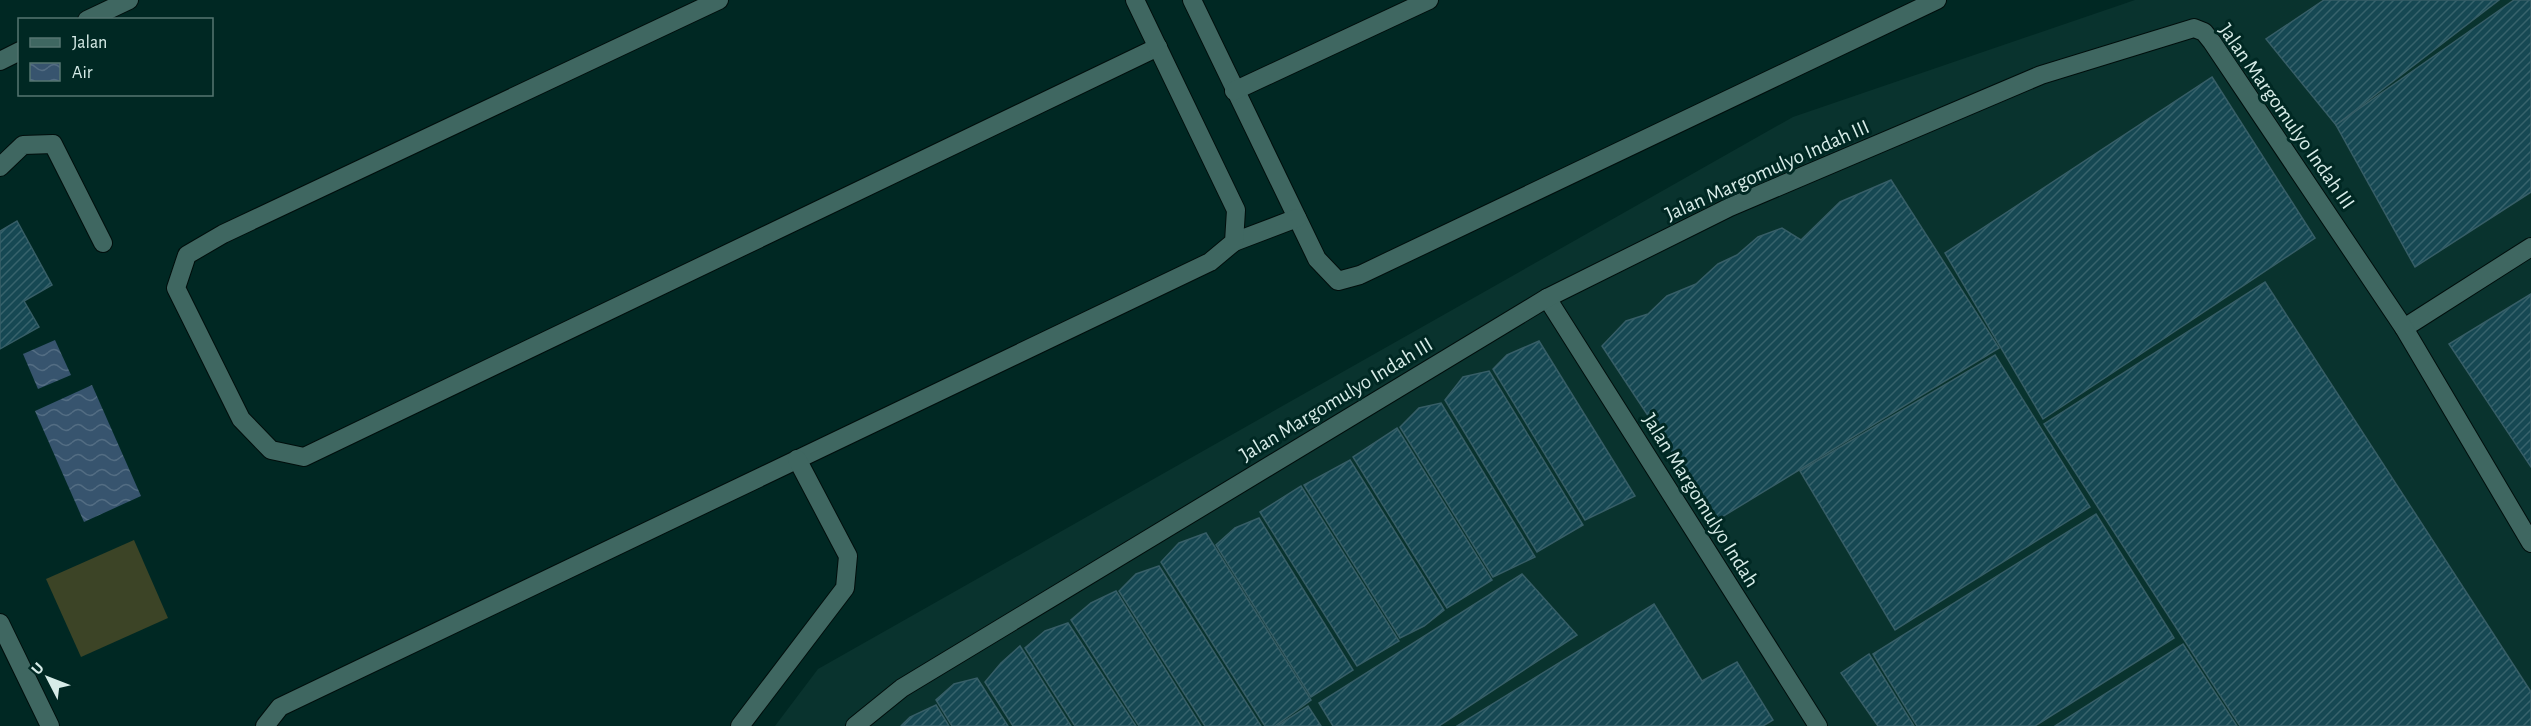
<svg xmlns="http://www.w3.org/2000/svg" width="2531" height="726" font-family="'Alegreya Sans',sans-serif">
	<defs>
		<pattern id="water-waves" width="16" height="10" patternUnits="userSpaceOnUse" patternTransform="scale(1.5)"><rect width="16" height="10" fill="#37546e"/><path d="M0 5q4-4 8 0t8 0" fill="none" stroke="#536d83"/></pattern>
		<pattern id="building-hatch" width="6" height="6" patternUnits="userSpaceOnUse" patternTransform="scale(1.5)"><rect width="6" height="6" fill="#164853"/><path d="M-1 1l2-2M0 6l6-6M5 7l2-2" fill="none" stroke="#37636c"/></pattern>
	</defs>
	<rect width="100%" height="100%" fill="#002823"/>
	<polygon fill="#09332e" points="2135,0 2531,0 2531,726 775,726 818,669 1793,117"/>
	<polygon fill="#3c4426" points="134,540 168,618 81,657 46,579"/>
	<g fill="url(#water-waves)">
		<polygon points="55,340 71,375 38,389 23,354"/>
		<polygon points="92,385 141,496 84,522 35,411"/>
	</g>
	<g fill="url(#building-hatch)" stroke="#375e67" stroke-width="1.5">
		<polygon points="2324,0 2499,0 2336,125 2266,39"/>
		<polygon points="2514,0 2531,0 2531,192 2415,267 2336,125"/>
		<polygon points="2212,77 2315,238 2043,419 1945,253"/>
		<polygon points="1891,180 1999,348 1717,520 1602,346 1626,321 1648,314 1667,296 1696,284 1718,264 1737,255 1758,237 1782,228 1801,240 1840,202"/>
		<polygon points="17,221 52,285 24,301 39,327 0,349 0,231"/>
		<polygon points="2265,282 2531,692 2531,726 2240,726 2044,424"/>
		<polygon points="2531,294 2531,467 2449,344"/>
		<polygon points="1539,341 1635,496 1585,520 1493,369 1507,355"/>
		<polygon points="1995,355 2090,507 1895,630 1800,471"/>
		<polygon points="1489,371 1583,525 1537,552 1445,400 1463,377"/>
		<polygon points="1441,403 1535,557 1493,577 1400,427 1419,408"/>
		<polygon points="1397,428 1492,580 1447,608 1353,457"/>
		<polygon points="1350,460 1444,610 1424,626 1400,638 1304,485"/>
		<polygon points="1301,486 1399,641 1357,666 1260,512"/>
		<polygon points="2096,514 2174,638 2035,726 1917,726 1873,654"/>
		<polygon points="1259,518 1353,670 1311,697 1216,545 1235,528"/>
		<polygon points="1206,533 1311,700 1275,726 1265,726 1161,562 1179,543"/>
		<polygon points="1159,566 1261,726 1205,726 1119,591 1136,574"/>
		<polygon points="1522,574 1577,635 1439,726 1333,726 1319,703"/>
		<polygon points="1116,591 1201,726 1139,726 1071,620 1091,603"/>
		<polygon points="1654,604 1702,681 1737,662 1773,720 1763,726 1457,726"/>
		<polygon points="1068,623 1136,726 1075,726 1025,648 1045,631"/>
		<polygon points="2183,644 2237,726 2055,726"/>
		<polygon points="1020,646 1071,726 1013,726 985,682 1001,663"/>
		<polygon points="1869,654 1914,726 1878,726 1841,673"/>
		<polygon points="977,678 1008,726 952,726 936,700 954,684"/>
		<polygon points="936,705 949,726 901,726 910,717"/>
		<polygon points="1308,706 1321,726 1277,726"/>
	</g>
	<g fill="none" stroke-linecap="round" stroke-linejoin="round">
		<defs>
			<g id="lane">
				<polyline points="0,167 23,145 53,144 103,243"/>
				<polyline points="1547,298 1818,726"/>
				<polyline points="2404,328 2531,247"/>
				<polyline points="855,726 902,688 1547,298 1730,207 2041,75 2194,28 2204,32 2212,42 2404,328 2531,543"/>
			</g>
			<g id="street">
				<polyline points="719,0 223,234 187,255 176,288 241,419 271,450 304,457 1158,47"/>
				<polyline points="1192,0 1317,259 1338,281 1360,275 1937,0"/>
				<polyline points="87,20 129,0"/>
				<polyline points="0,61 20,51"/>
				<polyline points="1234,91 1429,0"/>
				<polyline points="1234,242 1297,218"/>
				<polyline points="0,623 50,726"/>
				<polyline points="265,726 280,707 1210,262 1234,242 1236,210 1135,0"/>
				<polyline points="740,726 845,588 848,556 797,459"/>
			</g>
		</defs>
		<use href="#lane" stroke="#000e0c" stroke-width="20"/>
		<use href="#street" stroke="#000e0c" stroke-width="20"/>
		<use href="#lane" stroke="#3f6761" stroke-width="18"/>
		<use href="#street" stroke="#3f6761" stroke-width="18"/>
	</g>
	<g text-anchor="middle" stroke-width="6" stroke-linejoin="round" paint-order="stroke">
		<g font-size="21" fill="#d7ece8" stroke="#002823">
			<text transform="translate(2287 116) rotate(55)" y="7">Jalan Margomulyo Indah III</text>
			<text transform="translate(1767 170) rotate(-24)" y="7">Jalan Margomulyo Indah III</text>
			<text transform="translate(1336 399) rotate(-31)" y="7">Jalan Margomulyo Indah III</text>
			<text transform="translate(1701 500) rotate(58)" y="7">Jalan Margomulyo Indah</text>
		</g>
	</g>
	<rect x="18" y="18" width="195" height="78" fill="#002823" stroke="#567672" stroke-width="1.5"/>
	<rect x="30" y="38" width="30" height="9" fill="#3f6761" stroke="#567672" stroke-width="1.5"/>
	<text x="72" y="48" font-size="18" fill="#d7ece8">Jalan</text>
	<rect x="30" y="63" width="30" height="18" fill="url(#water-waves)" stroke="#567672" stroke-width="1.5"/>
	<text x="72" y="78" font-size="18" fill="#d7ece8">Air</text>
	<g transform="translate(48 678) rotate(312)" stroke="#002823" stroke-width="4.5" paint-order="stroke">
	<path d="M0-4.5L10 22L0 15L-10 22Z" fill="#d7ece8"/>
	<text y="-9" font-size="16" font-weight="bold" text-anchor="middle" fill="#d7ece8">U</text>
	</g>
</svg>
